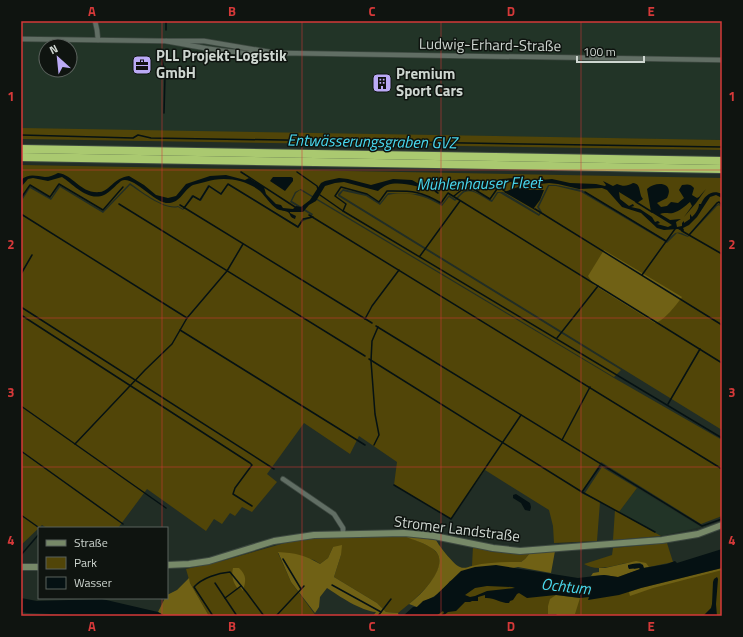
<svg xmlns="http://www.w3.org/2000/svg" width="743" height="637" font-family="'Titillium Web',sans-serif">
	<rect width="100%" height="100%" fill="#212d25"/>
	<g fill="#223427" fill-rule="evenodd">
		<path d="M21,21H722V140L21,129ZM46,46H70V70H46Z"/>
		<polygon points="637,488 701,527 661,536 619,512"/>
	</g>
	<g fill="#514508">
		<polygon points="21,128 722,140 722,150 21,139"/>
		<path d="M21,165L722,178V206L719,204L716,205L688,236C676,230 675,232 667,241L582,190L556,185H548L537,207L540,212L539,214L503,192H497L492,200L470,189L463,191L455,199L449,195L442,204L427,196L418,194L388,193L380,203L366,194L343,189L338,194V196L621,370L614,377L301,189L295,192L290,202L311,215L310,217C303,218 301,221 298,226L228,184L221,193L208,185L200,200L192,195L183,209L178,206C165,210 141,191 130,183L103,211L59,185L51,198L30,186L21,199Z"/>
		<path d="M130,185C141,192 165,211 178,207L183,210L193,197L201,201L209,187L221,195L228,185L298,228L303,221L311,218L313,214L292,201L296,193L300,190L614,378L722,440V516L701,524L601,462L581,493L598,501L585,493L602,467L637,488L619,512L661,536L613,540L615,510L600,502L597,541L554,543L553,526L549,510L485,470L451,519L394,485L397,462L359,436L350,454L304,423L267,474L277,482L252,512L242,507L235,516L230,513L222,524L214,519L206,531L147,489L118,528H47L42,525L21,545V202L30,188L51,200L60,187L103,213Z"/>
		<path d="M549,186H556L581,192L667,243L677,233L688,237L717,206L719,205L722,208V430L340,195L343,191L366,196L380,205L388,195C409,191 425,196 442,206L449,197L455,201C459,198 462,193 465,192C473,188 485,199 492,202L498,193H500L539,216L542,212L539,207Z"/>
		<path d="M404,536C414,540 430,544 437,553C450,572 411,603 398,613L386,612L377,603L334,577L341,555L333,547L328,558L320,564L314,560L278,553L291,582L316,616H209L190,583L186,569L222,561L299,539Z"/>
		<path d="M667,543L673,562L649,567C634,552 605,577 584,564L612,555L613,548Z"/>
		<polygon points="473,546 492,552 530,553 525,559 521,562 472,566"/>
		<polygon points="722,558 722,616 415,616 467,580 572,583"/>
	</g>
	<g fill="#706115">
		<path d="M604,250L682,297C677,304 664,321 655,323L594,285L588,276Z"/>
		<path d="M404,536L436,540C439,546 455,566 460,567C464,569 468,567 472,566C488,562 505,562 521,562L525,559L530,553L555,551L551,573L518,567L450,581C446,587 440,593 433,597C427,600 422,602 417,607L409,604C421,595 453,563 433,549C425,543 413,540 404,536Z"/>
		<path d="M342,545L341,555L334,577L377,603L386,612L398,613L399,616H373L376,612C361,611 339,596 327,588L320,597L319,607L315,613L291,582L278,552C295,553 305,555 320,564L328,558L333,547Z"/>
		<polygon points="636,561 646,563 649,567 643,568 643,565 640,563 632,564 634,569 639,568 641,569 618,577 604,575 591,576 593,573 599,572 599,568 605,568"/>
		<path d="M233,568H239C247,576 246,580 243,591L240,587L238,589C233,582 231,576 233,568Z"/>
		<polygon points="722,568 722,570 653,588 630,596 629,592 641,588"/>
		<polygon points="189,578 190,583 209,616 165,616 158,612 165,598 167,598 167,595 177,590"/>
		<polygon points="556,595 580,598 575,614 548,615 548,606 550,599"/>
	</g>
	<g fill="#051113" fill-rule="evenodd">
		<path d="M58,173C74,175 80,194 100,192C110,191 113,178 129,176L144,185L156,195L168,198L176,196L186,184L210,176L226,175L245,180L249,178L264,187L266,194L276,204L281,205L283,208L293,209L296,206L301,207L310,200L321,183L325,181L339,178L348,179L371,185L393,179L412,180L419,184L438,185L445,182H451L459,179L480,180L488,183L502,179L517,178L529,181L552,179L570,183L596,184L605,186L606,185L603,181L613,186L617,184C624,187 627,186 633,183C642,184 638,193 643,199L637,203L619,192L620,199L629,206L633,204L634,206L631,207L640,209L652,217L655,222L658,221L660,223L657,224L668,227L672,225L651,212L647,189C656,181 675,182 667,198L657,203L661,207L667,206L671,202L678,203L684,198L679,190L682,185C688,184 691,184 694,188L692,195L697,198L699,197L706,189L696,203L684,217L692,206L690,202C685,206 680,211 673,213C668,214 664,212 660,214L670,220L681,219L676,222L677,227L682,226V223L684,221V223L690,219V214L692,217C695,214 699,209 699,204H701C705,195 712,189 722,194V198L716,195L710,197L697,217L689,225L683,228L684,230L683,232L678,229L664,230L657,228L641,213L622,207L607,190L602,188L579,189L558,184L549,183L531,185L518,182H504L486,189C471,182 466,184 451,185C447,186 446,185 442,187V190L437,189L436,190L439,193L438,194L435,192L433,189C415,188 393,176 378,191L344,182L335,183L325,186L316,201L309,205L303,212H290V213L296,216L295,219C290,217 291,216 289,213C286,210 280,211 277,209C270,204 266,197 260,191C245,179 223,176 205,182C201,183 197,184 193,185C183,190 181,204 166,203C152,201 133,175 121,181C116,185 109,193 104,195C88,202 73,184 62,177L48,181L33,178L28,179L21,187V180C29,173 36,176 45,177C50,177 54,175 58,173Z"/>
		<polygon points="273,177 291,177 293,178 293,181 285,191 270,181"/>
		<polygon points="521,186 530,190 544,190 540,200 534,208 535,210 504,192"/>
		<polygon points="516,494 530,503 531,507 530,511 525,510 521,503 513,498 513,495"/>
		<path d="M722,549V568L641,588L619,595L588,600L589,597L580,598L556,595L527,598L519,593L517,594L513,600L510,601L509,603C500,603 493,597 485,598V595L478,597V601H472L470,602H465L456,611L448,612L443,616H439L444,613L443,611L436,616H403L413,607H417L423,601L434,597L461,571L475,567L496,565L578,578L604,575L618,577L640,569L639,568L629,569L628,567V565C633,564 638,563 643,565L644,568L667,564L675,561L677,563ZM487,586L512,587L515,588L487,591L475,596L470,597L465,595L475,588Z"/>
		<polygon points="717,577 718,579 716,604 717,616 703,616 711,608 712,604 713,582 714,579"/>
		<polygon points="21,598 37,601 102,599 158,612 165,616 98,616 27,613 21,612"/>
	</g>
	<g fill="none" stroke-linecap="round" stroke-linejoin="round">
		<g stroke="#051113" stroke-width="1.5">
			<polyline points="166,21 166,30"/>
			<polyline points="161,54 165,76 164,113"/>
			<polyline points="21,135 133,138 138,135 151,138 722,147"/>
			<polyline points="241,172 295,207"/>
			<polyline points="297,172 317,186 318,189"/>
			<polyline points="585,192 666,241"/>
			<polyline points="320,195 343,211 722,438"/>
			<polyline points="454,196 464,188 472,188 490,199 497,189 500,188 506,192"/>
			<polyline points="21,198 30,185 50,197 59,184 103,210 123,187"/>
			<polyline points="636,202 652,212"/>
			<polyline points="119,204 365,356"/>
			<polyline points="180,205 372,323"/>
			<polyline points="184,208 193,196 200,200 209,186 221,194 228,184 298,227 303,219 313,217"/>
			<polyline points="535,209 722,325"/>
			<path d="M343,211L346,204L335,196L341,187L367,194L379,202L387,191C411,191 419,190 441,203L448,193L722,363"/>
			<polyline points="21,214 187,318"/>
			<polyline points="309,215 722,469"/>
			<polyline points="682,231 722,254"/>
			<polyline points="689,235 717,203 719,202 722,205"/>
			<polyline points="420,256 460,201"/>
			<polyline points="21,274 32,255"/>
			<polyline points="642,275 675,229"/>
			<polyline points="21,307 274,469"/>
			<polyline points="21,315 250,463 252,465 235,488 233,494 252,506"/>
			<polyline points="365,319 372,306 399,270"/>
			<polyline points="376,326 702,526 722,519"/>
			<polyline points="180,330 365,445"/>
			<polyline points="557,338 598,286"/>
			<polyline points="369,359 582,492 655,532"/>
			<polyline points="668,404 700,349"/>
			<polyline points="21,406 166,508"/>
			<polyline points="562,440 590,387"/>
			<polyline points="75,444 145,370 172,344 187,318 227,271 243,244"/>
			<polyline points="374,445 379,435 375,414 371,361 372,341 378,327"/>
			<polyline points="21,451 123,524"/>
			<polyline points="394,485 451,519 521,415"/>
			<polyline points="582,492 600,466"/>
			<polyline points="21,515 38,527"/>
			<polyline points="21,555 39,534"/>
			<polyline points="283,559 301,589"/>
			<polyline points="215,583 237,616"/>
			<polyline points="332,585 381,612"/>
			<polyline points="225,598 241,586"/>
			<path d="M213,616L194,587C202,578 218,573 230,572L247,593L264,616"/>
			<polyline points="276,616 304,586"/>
			<polyline points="378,616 391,599"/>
			<polyline points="464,616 556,615"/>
		</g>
		<defs>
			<g id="street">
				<polyline points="95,21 97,30 98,40"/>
				<polyline points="21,39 166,41 204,41 270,52"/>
				<path d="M166,41C204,48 242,56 281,53L722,60"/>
				<polyline points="283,479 334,514 343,528 343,534"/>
			</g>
			<g id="secondary">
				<polyline points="167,565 189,564 209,561 274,541 314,535 404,533 434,536 493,548 520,551 662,540 698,534 722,525"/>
				<polyline points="21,567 39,567"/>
			</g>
			<g id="highway">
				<polyline points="21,149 722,161"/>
				<polyline points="21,157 722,169"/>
			</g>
		</defs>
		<use href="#street" stroke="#3d4840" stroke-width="6"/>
		<use href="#secondary" stroke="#3d4840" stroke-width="8"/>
		<use href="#highway" stroke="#3d4840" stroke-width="10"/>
		<use href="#street" stroke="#616e64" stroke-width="4.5"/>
		<use href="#secondary" stroke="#778968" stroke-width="6"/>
		<use href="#highway" stroke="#aac970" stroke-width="8"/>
	</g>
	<path fill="none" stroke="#d53939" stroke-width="1" stroke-opacity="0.55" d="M162,21V528M302,21V616M441,21V616M581,21V616M21,170H722M21,318H722M21,467H722M162,598V616"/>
	<defs>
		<symbol id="office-square" viewBox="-11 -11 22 22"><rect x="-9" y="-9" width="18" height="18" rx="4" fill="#bbaaf6" stroke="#0f1410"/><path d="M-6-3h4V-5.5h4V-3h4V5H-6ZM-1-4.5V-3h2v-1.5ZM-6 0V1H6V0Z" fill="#111"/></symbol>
		<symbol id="building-square" viewBox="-11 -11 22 22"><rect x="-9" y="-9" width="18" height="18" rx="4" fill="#bbaaf6" stroke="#0f1410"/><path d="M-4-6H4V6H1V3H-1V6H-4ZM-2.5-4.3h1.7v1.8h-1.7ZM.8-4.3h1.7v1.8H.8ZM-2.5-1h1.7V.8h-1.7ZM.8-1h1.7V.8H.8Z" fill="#111"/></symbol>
	</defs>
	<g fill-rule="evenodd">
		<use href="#office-square" x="131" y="54" width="22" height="22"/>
		<use href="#building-square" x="371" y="72" width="22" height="22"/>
	</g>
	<g text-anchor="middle" stroke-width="3" stroke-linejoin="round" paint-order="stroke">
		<g font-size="15" fill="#ced6d0" stroke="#0f1410">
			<text transform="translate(490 45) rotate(1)" y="5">Ludwig-Erhard-Straße</text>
			<text transform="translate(457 529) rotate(7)" y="5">Stromer Landstraße</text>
		</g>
		<g font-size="15" font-weight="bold" fill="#ced6d0" stroke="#0f1410" text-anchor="start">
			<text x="156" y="61">PLL Projekt-Logistik<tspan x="156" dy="17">GmbH</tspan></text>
			<text x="396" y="79">Premium<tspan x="396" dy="17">Sport Cars</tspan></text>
		</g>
		<g font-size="16" font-style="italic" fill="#49d9ef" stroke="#0f1410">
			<text transform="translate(372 141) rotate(1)" y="6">Entwässerungsgraben GVZ</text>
			<text transform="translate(479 183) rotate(-1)" y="6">Mühlenhauser Fleet</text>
			<text transform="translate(566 586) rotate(6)" y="6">Ochtum</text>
		</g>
	</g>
	<rect width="743" height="637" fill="none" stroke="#0f1410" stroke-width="44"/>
	<rect x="38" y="527" width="130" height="72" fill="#0f1410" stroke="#5b625d"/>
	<rect x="46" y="540" width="20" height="6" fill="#778968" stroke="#5b625d"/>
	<text x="74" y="547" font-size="12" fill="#ced6d0">Straße</text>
	<rect x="46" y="557" width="20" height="12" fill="#514508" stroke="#5b625d"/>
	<text x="74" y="567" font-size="12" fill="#ced6d0">Park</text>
	<rect x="46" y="577" width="20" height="12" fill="#051113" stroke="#5b625d"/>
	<text x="74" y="587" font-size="12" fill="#ced6d0">Wasser</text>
	<g transform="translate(58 58) rotate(333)"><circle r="19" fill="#0f1410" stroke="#5b625d"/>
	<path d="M0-3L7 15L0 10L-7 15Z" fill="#bbaaf6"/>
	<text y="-6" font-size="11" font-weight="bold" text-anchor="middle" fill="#ced6d0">N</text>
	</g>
	<path d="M577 56v6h67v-6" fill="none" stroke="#ced6d0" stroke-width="2"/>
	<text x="583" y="56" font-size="12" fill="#ced6d0" stroke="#0f1410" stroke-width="3" paint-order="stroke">100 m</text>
	<rect x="22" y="22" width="699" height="593" fill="none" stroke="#d53939" stroke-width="1.5"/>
	<g font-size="13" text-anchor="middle" font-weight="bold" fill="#d53939">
		<text x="92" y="16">A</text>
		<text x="232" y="16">B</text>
		<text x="372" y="16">C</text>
		<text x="511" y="16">D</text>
		<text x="651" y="16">E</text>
		<text x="11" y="101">1</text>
		<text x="732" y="101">1</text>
		<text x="11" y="249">2</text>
		<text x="732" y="249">2</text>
		<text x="11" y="397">3</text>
		<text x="732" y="397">3</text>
		<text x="11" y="545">4</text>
		<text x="732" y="545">4</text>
		<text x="92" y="631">A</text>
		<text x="232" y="631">B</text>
		<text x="372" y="631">C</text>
		<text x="511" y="631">D</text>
		<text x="651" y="631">E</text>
	</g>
</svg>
